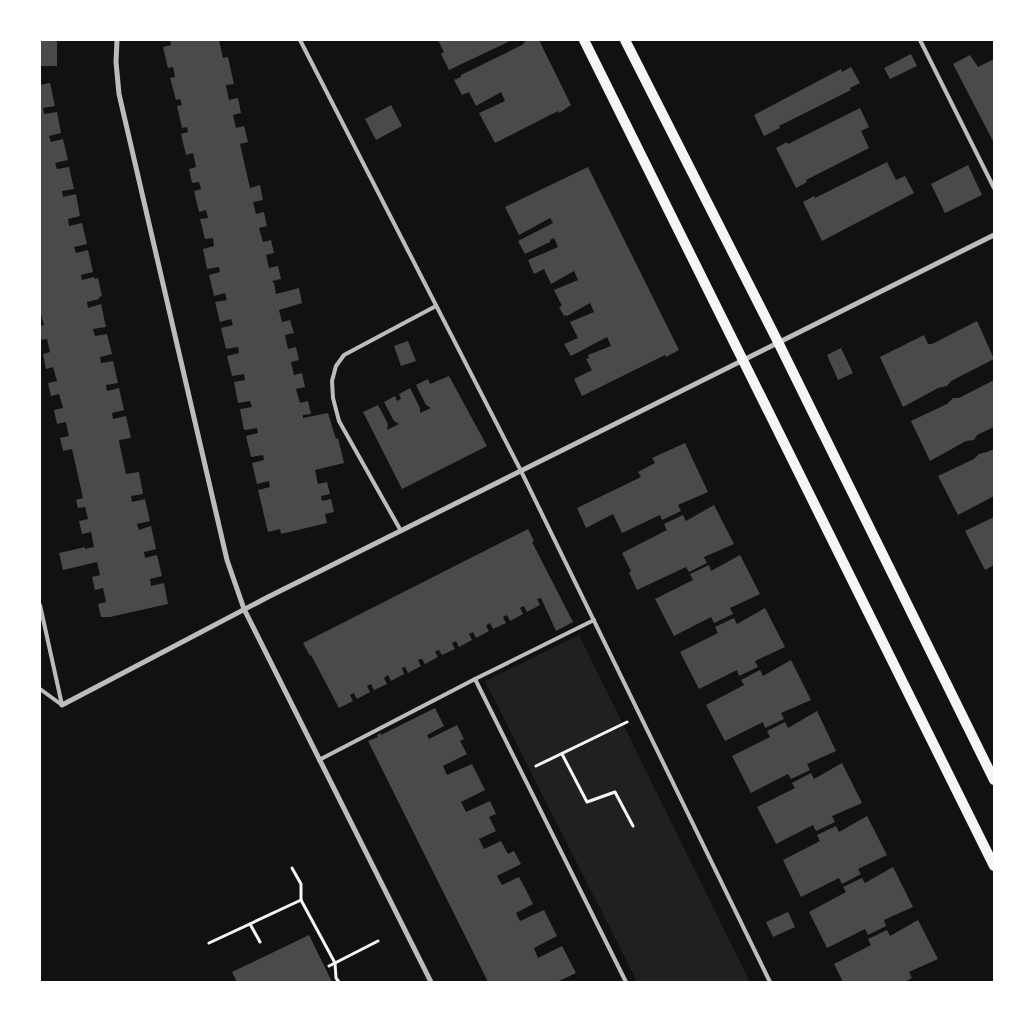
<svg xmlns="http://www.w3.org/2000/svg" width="1034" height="1022" font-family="'Noto Sans',sans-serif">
	<rect width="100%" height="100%" fill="#111"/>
	<polygon fill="#202020" points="579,635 749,980 744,982 637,982 485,681"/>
	<g fill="#4a4a4a">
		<rect x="40" y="40" width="17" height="26"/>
		<polygon points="170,40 219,40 223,58 228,57 234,84 226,85 229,100 238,98 241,113 233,115 236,128 244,126 248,142 240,144 250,188 260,185 263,200 253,202 256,214 264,212 267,226 259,228 263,242 271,240 274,253 266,255 269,268 278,266 281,279 272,281 274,283 276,294 299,288 302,303 279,310 282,322 290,320 294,333 285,335 288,349 296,347 299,360 291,362 294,375 302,373 305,387 296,389 300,403 308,401 311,414 303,415 303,418 328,413 336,439 338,438 344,463 315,470 318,484 327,482 330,494 321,496 322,501 331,499 334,512 325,514 327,523 281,534 280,529 268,532 258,490 270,487 269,481 257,484 252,463 264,460 263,455 251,457 246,436 258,433 257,428 244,430 240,409 252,407 250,401 238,403 234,382 245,380 244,374 232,376 227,356 239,353 238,347 226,349 221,328 233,325 231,319 220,322 215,302 227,300 225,293 214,296 209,275 220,272 219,267 207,269 203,249 214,246 213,238 205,239 200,219 208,218 206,210 199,212 194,191 201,189 199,182 192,183 189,169 196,167 193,153 186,155 181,134 188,132 187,127 182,128 177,106 182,105 180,99 176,100 170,78 175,77 173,67 168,68 163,47 171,45"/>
		<polygon points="438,40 512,40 449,70 441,54 444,52"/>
		<polygon points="528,40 539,40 571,105 559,113 558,111 495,143 479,113 505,101 501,92 476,106 469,92 462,95 454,80 461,77 461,75 524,44 523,43"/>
		<polygon points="911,54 917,66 890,79 884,68"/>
		<polygon points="970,55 978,67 994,59 994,143 953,64"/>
		<polygon points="851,67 860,83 850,88 851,90 779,126 780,128 764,136 754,115 841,69 842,72"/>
		<polygon points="50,83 55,106 43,108 44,114 57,112 61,133 49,136 51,142 63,139 68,160 55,163 57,169 69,167 74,189 62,191 63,197 76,194 80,216 68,219 69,226 82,223 87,244 74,247 76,253 88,250 93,272 81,275 82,280 94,277 95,279 98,278 102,296 99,297 99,299 87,302 88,308 101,304 106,327 93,329 95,336 107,334 112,354 100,357 101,363 113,361 118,383 106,385 107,391 119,388 124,410 112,413 113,419 126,416 131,438 119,440 120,446 126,474 139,472 143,494 131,496 132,502 145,499 150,521 137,524 139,530 151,526 156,549 144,552 145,558 157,555 162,576 150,579 151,586 164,583 168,604 110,617 101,617 98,604 106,602 103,588 95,590 92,577 100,575 97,562 63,570 59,553 85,547 85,549 94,547 91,532 82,534 79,521 88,519 85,507 78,508 76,500 83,498 72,449 63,451 60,438 69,436 66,423 66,422 57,424 54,410 63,408 59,394 51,396 48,383 57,381 53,367 46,369 43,354 50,352 47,339 40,340 40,326 44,325 40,311 40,85"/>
		<polygon points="391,105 402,126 376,140 365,119"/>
		<polygon points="860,108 869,127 861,131 869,148 806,180 807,182 796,188 776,148 787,142 788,144"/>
		<polygon points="887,162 896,180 905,176 914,193 822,241 803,202 814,196 815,198"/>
		<polygon points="968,165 982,195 945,213 931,184"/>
		<polygon points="588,167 679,350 666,357 665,355 582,396 574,379 592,370 586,359 589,358 588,355 611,346 607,337 571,356 564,344 578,338 570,322 594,312 590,303 567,316 566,315 564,316 559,307 562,306 554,290 578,280 574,271 551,284 544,269 534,274 528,260 558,247 554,238 550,240 550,242 525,254 518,241 553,223 550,218 519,235 505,207"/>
		<polygon points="977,321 994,359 951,381 947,386 938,388 903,407 880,357 924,335 928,344 932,344"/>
		<polygon points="408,341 416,361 401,366 394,346"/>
		<polygon points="841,348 853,373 838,380 827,355"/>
		<polygon points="449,376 487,446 402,489 363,412 378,405 388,424 387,430 399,424 394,421 384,402 395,396 397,401 401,399 399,394 410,388 420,408 420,413 431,408 426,405 416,385 428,379 430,384"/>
		<polygon points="994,380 994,427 977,435 974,440 966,441 930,461 911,421 947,404 953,398 959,398"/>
		<polygon points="685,443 708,492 678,505 681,511 662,520 660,515 622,533 613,514 586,528 577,508 641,477 638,472 655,463 652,458"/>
		<polygon points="994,449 994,496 958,515 938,476 974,459 979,454 987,452"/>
		<polygon points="714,505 734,544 704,557 707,563 689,572 686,567 637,590 629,573 631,571 622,553 667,530 664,524 683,515 686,521"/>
		<polygon points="994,517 994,565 985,570 965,531"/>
		<polygon points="528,529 534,541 532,542 573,622 556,631 541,598 537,599 540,605 527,612 524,606 520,608 523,614 510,621 507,615 503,617 506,623 493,629 490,623 488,624 486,626 489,631 476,638 473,632 469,634 472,640 459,647 456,641 452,643 455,649 442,655 439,650 438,650 435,652 438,657 425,664 422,659 420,659 418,660 421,666 408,673 405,667 402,668 404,674 391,681 388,675 384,678 387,684 374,690 371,684 367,686 370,692 357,699 354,693 350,695 353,701 339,708 311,655 310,656 303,643"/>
		<polygon points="740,555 760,594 730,608 733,614 714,623 711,617 674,636 655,599 693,580 690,574 709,565 711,571"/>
		<polygon points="765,608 785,647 755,661 758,667 739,676 737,670 699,689 680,652 718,633 715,627 734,618 737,624"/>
		<polygon points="791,660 811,700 781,713 784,719 765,728 763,722 725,741 706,705 744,685 741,680 760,670 763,676"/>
		<polygon points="435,708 444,726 427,735 429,739 457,725 464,739 460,741 467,754 443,766 447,775 472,764 485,790 461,802 466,812 490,801 496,814 489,817 496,831 479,839 484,849 501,841 508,854 514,851 521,864 497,876 502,885 519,877 526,890 533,904 516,913 520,921 544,910 557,936 534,948 538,958 562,946 576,973 557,982 488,982 368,741 378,737 377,735 380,733 381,735"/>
		<polygon points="817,711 836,751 807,764 810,770 791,779 788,774 751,793 732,756 770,737 767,731 785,722 788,728"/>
		<polygon points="842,763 862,803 832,816 835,822 816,831 813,825 776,844 757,807 795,788 792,783 811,773 814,779"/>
		<polygon points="867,816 887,855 858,869 861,874 842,884 839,878 801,897 783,860 820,841 817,835 836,826 839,832"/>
		<polygon points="893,867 913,907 884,920 886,926 868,935 865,929 827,948 809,912 846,892 843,887 862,878 865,883"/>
		<polygon points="788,912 795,927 773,937 766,922"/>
		<polygon points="918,920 938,959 909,972 912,978 904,982 843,982 834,964 871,945 868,939 887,930 890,936"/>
		<polygon points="309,935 332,982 237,982 232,972"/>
	</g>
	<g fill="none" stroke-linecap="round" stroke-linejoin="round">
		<g stroke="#f5f5f5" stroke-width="3">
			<polyline points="562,754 587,802 615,792 633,826"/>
			<polyline points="536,766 627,722"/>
			<polyline points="292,868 301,884 301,900"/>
			<polyline points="250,924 260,942"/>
			<polyline points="209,943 301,900 335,963 329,966"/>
			<polyline points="339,982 336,978 335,963 378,941"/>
		</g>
		<g stroke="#bcbcbc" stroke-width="4">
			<polyline points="300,40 521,471 770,982"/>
			<polyline points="920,40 994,188"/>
			<polyline points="401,531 339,421 333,398 332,381 336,366 344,355 436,306"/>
			<polyline points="40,605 62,705"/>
			<polyline points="594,620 475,679 626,982"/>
			<polyline points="40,689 62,705"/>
			<polyline points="319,760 475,679"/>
		</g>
		<g stroke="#bcbcbc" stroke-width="5">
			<polyline points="117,40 116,62 119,94 227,560 244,609 431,982"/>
			<polyline points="62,705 268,597 994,235"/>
		</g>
		<g stroke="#f5f5f5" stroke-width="10">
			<polyline points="584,40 994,866"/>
			<polyline points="625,40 778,342 994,780"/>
		</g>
	</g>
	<rect width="1034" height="1022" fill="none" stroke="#ffffff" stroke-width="82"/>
</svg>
